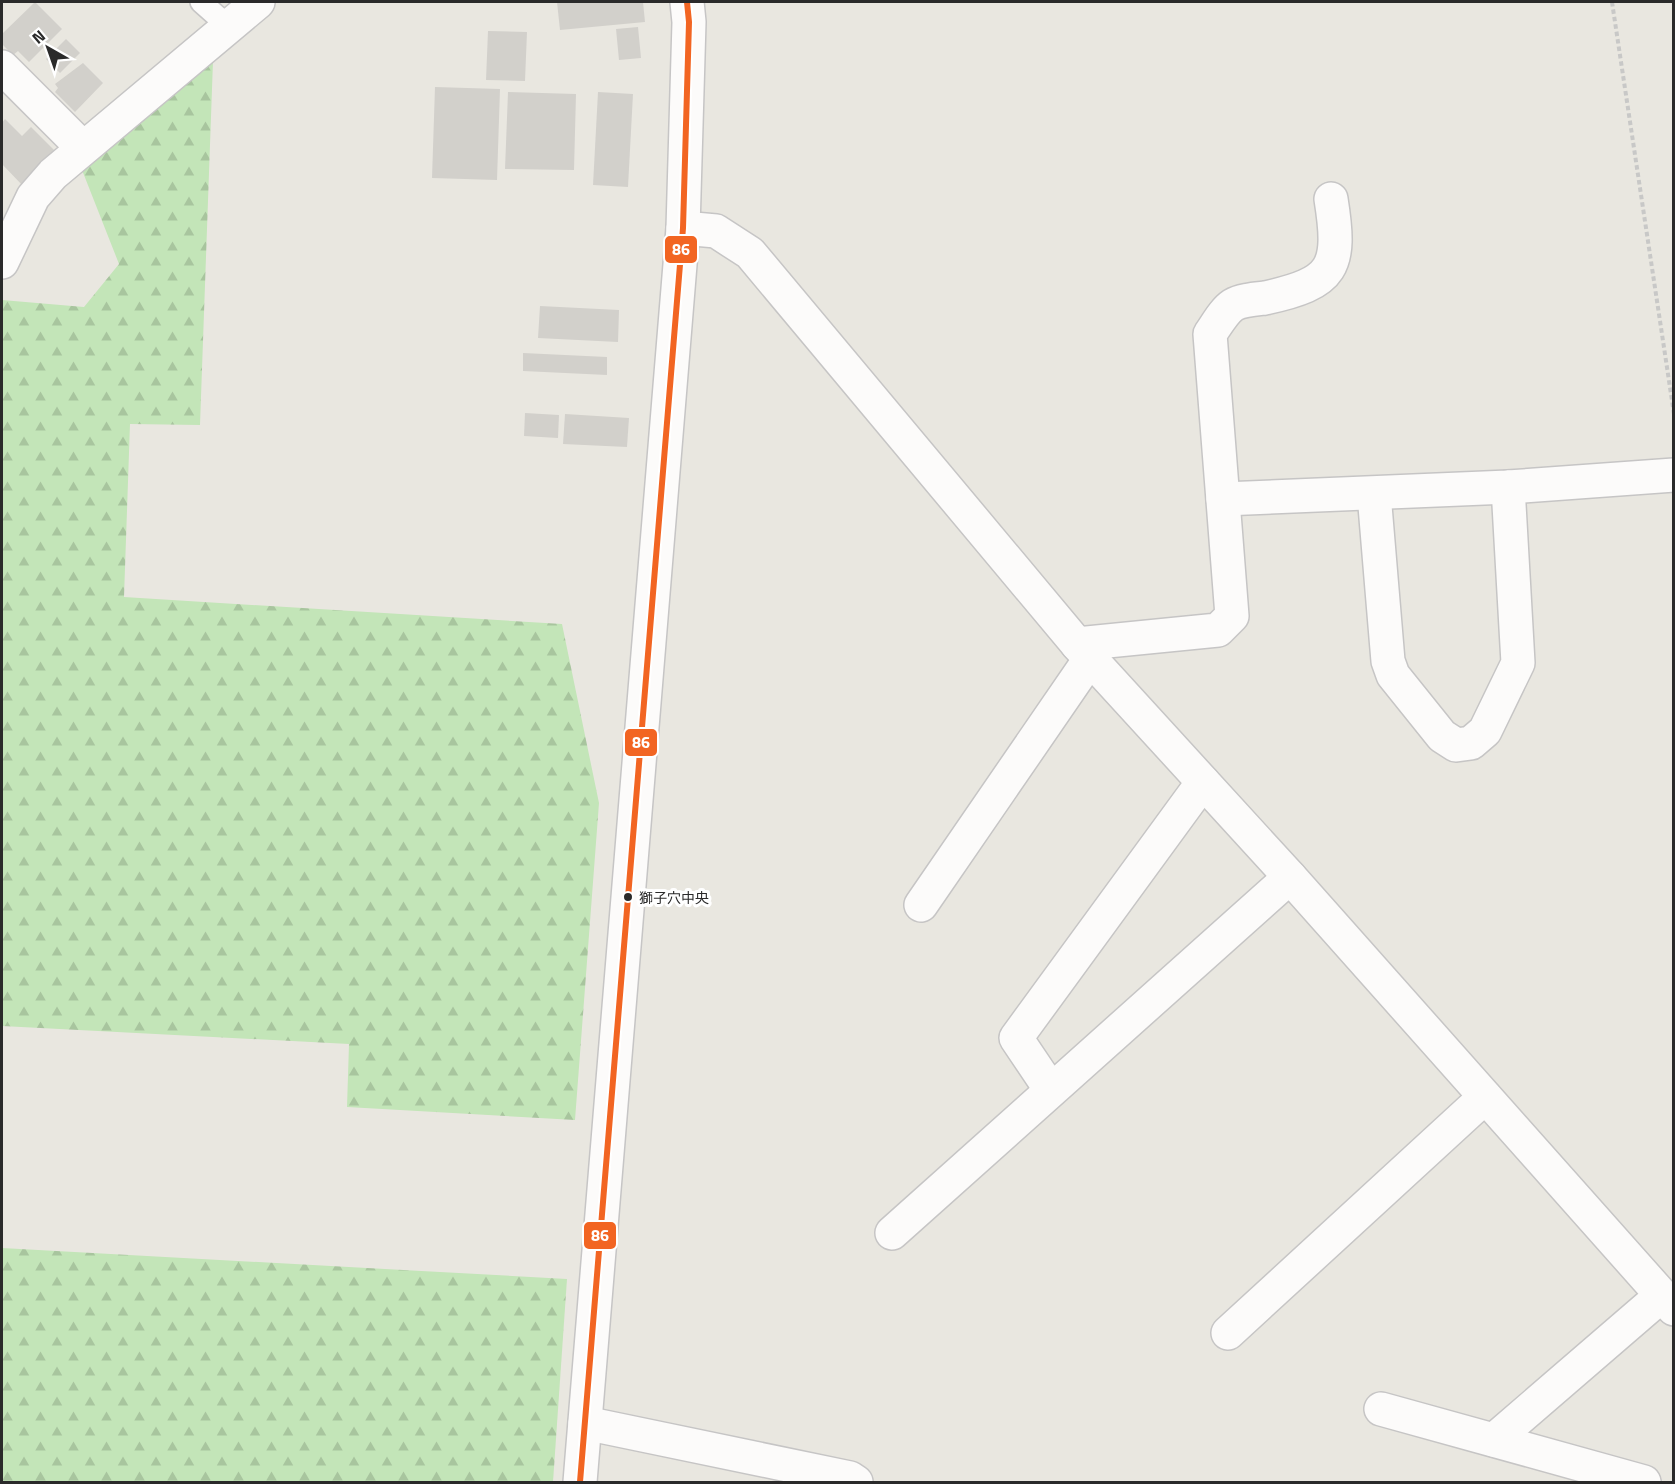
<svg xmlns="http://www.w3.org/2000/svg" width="1675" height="1484" font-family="'Titillium Web','Noto Sans JP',sans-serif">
	<defs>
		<pattern id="forest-firs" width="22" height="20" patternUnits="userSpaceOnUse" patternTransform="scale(1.5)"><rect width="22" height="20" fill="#c3e5b8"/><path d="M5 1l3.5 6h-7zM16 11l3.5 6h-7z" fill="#a8c59e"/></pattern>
	</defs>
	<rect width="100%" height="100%" fill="#e9e7e0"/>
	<g fill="url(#forest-firs)">
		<polygon points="213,61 200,425 130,424 124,597 562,624 599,803 575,1120 347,1107 349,1044 2,1026 2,300 84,307 119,264 82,170"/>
		<polygon points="2,1248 567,1279 553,1482 2,1482"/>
	</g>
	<g fill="#d2d0cb">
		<polygon points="35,2 62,29 29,62 18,51 13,55 2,44 2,34"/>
		<polygon points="557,2 643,2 645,22 560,30"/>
		<polygon points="638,27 641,58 619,60 616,29"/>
		<polygon points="488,31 527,32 525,81 486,80"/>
		<polygon points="66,39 80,53 60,73 46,59"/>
		<polygon points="83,63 103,83 75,112 55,92 58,88 55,84"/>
		<polygon points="435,87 500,89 497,180 432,178"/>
		<polygon points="508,92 576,94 574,170 505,169"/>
		<polygon points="598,92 633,94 628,187 593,185"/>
		<polygon points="5,119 22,136 31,127 55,151 24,187 2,164 2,123"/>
		<polygon points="540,306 619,310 618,342 538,338"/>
		<polygon points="523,353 607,357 607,375 523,371"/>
		<polygon points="525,413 559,415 558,438 524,436"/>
		<polygon points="565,414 629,418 627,447 563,444"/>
	</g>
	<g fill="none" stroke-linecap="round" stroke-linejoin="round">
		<defs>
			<polyline id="service" points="201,2 228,26"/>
			<g id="minor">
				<polyline points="2,67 83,148"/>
				<polyline points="683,228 716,231 750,253 1077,644 1290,877 1674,1309"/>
				<polyline points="2,262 33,197 53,174 258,2"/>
				<polyline points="1374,494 1388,661 1393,675 1442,736 1456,745 1471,743 1485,731 1518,663 1508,487"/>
				<polyline points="1223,499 1508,487 1674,475"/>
				<path d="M1077,644L1218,630L1232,616L1210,334C1217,324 1224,311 1233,305C1241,300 1256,299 1265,298C1334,283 1342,268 1331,199"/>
				<polyline points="921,905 1090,659"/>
				<polyline points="1051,1090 1016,1038 1203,782"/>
				<polyline points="892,1233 1290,877"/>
				<polyline points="1228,1333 1485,1097"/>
				<polyline points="1381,1409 1644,1482"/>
				<polyline points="585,1423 850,1478 856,1482"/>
				<polyline points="1494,1440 1661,1296"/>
			</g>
			<polyline id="tertiary" points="580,1482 683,228 689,22 687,2"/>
		</defs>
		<use href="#service" stroke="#c6c5c5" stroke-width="24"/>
		<use href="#minor" stroke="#c6c5c5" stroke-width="36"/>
		<use href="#tertiary" stroke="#c6c5c5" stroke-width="36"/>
		<polyline stroke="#c8c8c7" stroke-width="4" stroke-dasharray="4.5 3" stroke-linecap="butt" points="1612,2 1674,414"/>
		<use href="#service" stroke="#fcfbfa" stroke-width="21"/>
		<use href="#minor" stroke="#fcfbfa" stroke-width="33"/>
		<use href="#tertiary" stroke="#fcfbfa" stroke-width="33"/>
		<defs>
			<polyline id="bus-1" points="580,1482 683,228 689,22 687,2"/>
		</defs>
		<use href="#bus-1" stroke="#fff" stroke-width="10"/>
		<use href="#bus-1" stroke="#f26522" stroke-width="6"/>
	</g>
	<circle fill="#2a2a2a" stroke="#fff" stroke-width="2" cx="628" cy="897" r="5"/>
	<g text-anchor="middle" stroke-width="6" stroke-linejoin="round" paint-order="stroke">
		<g font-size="14" fill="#2a2a2a" stroke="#fff" text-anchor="start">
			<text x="639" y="903">獅子穴中央</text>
		</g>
	</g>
	<g stroke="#fff" stroke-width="2">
		<rect x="664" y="235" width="34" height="29" rx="6" fill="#f26522"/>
		<rect x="624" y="728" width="34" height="29" rx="6" fill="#f26522"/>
		<rect x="583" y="1221" width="34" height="29" rx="6" fill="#f26522"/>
	</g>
	<g font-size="16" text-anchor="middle" font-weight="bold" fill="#fff">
		<text x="681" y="255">86</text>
		<text x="641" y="748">86</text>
		<text x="600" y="1241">86</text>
	</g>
	<rect width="1675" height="1484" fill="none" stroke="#2a2a2a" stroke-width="6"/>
	<g transform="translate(48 48) rotate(320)" stroke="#ffffff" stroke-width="4.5" paint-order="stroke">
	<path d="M0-4.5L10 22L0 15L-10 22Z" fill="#2a2a2a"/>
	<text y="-9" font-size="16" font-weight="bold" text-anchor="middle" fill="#2a2a2a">N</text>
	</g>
</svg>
